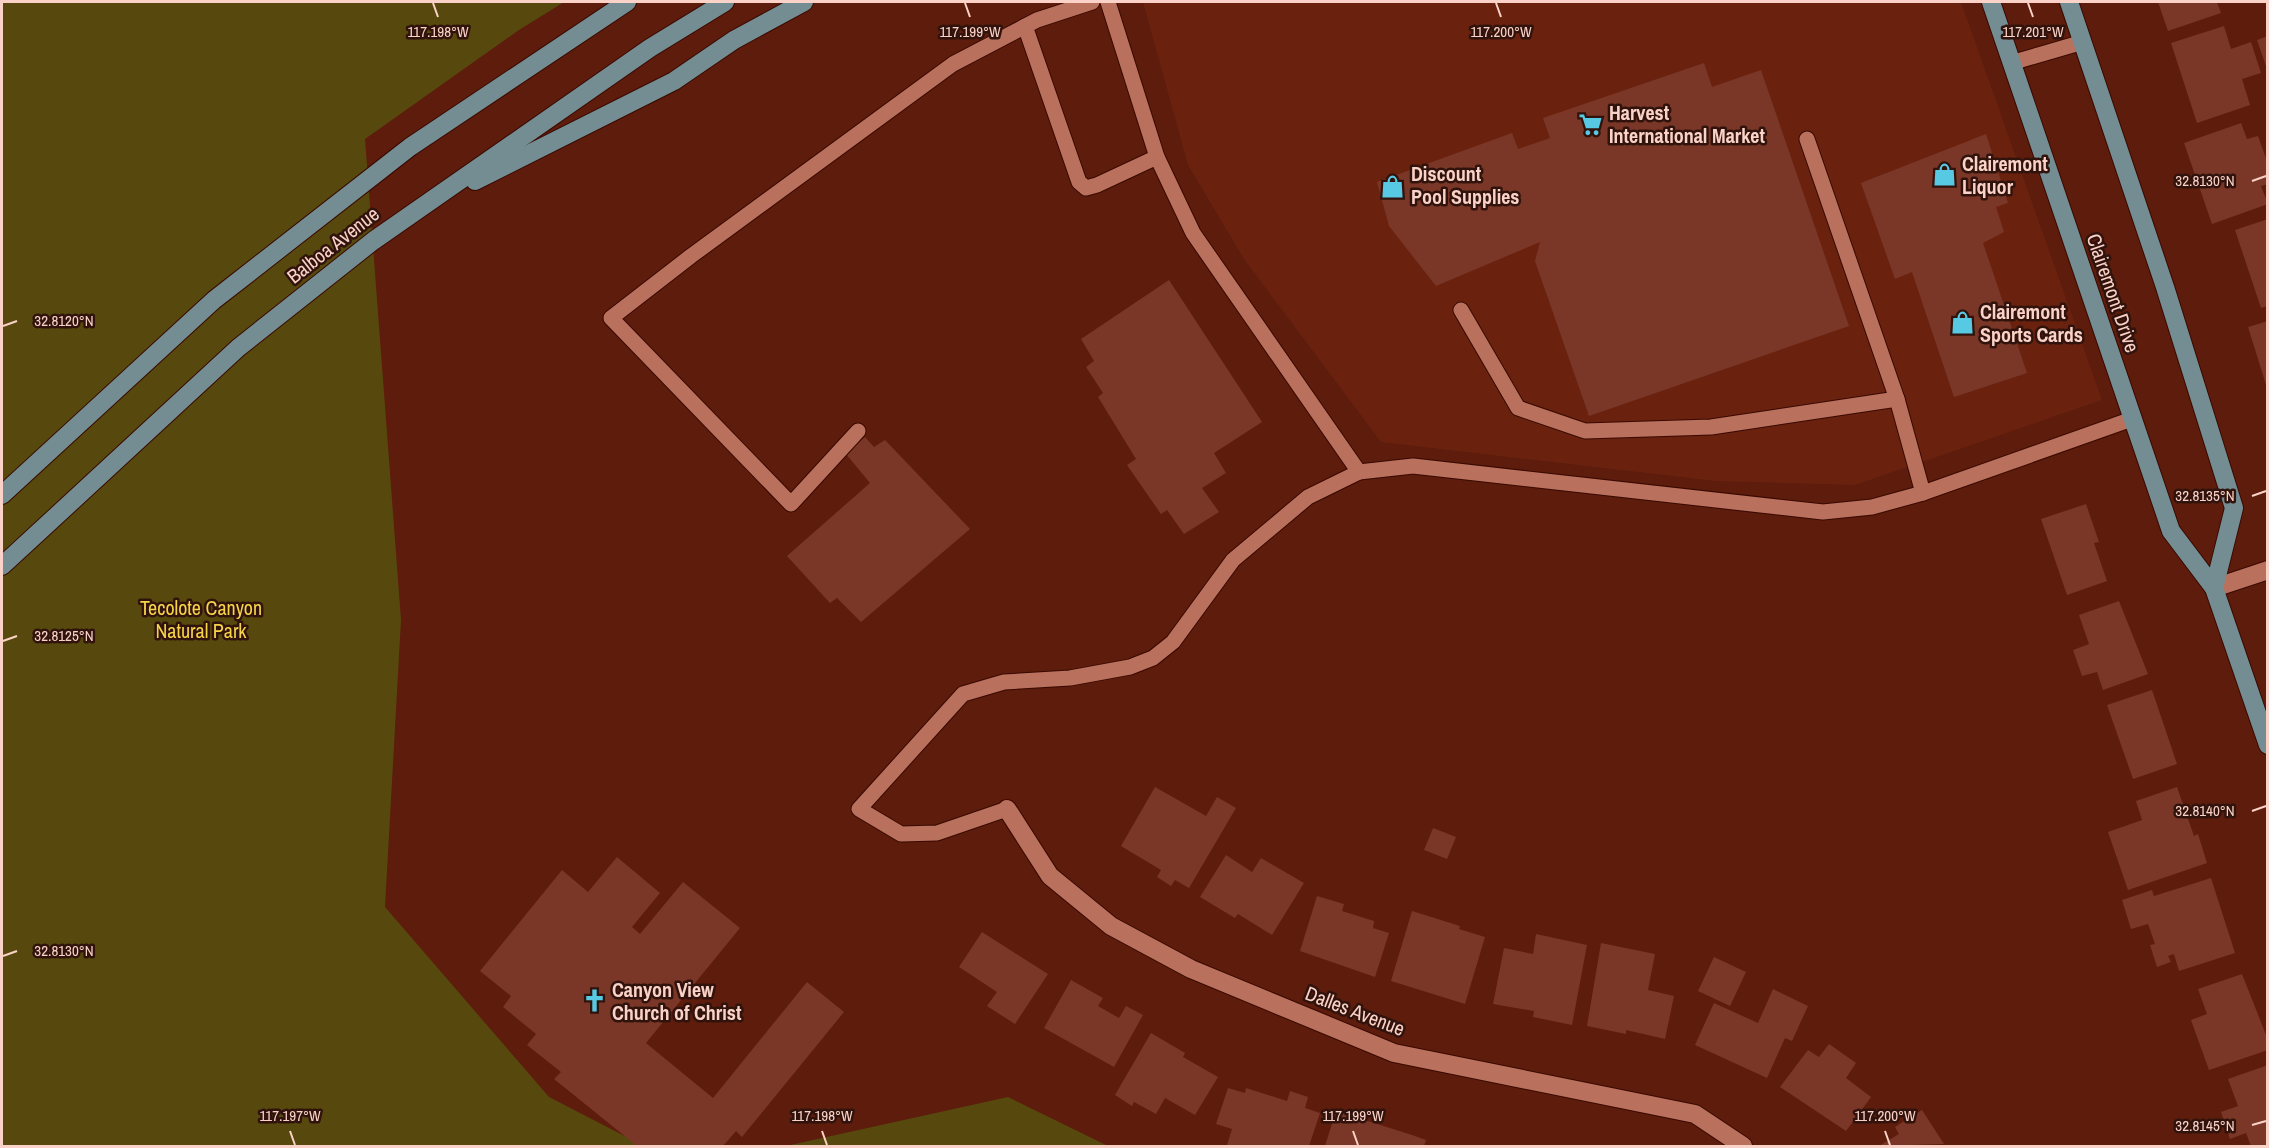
<svg xmlns="http://www.w3.org/2000/svg" width="2269" height="1148" font-family="'Archivo Narrow',sans-serif">
	<rect width="100%" height="100%" fill="#5d1c0c"/>
	<polygon fill="#6a220f" points="1143,2 1961,2 2102,400 1855,485 1716,481 1381,442 1244,259 1188,165"/>
	<g fill="#57490e">
		<polygon points="2,2 564,2 519,30 365,139 401,620 385,907 549,1097 644,1146 2,1146"/>
		<polygon points="1008,1097 1108,1146 786,1146"/>
	</g>
	<g fill="#7a3727">
		<polygon points="2158,2 2217,2 2221,13 2168,31"/>
		<polygon points="2224,26 2231,49 2251,42 2261,73 2242,79 2250,105 2197,123 2171,43"/>
		<polygon points="2268,36 2268,69 2267,69 2257,40"/>
		<polygon points="1704,63 1712,87 1761,70 1849,326 1589,416 1535,261 1540,242 1436,286 1389,226 1377,182 1512,133 1518,149 1550,138 1543,118"/>
		<polygon points="2241,123 2247,139 2258,136 2268,164 2268,184 2261,186 2268,204 2212,224 2184,143"/>
		<polygon points="1986,134 2008,203 1996,207 2004,232 1983,243 2027,373 1954,397 1912,272 1895,279 1861,183"/>
		<polygon points="2268,219 2268,306 2261,308 2235,230"/>
		<polygon points="1169,280 1262,422 1214,453 1226,473 1202,488 1219,512 1184,534 1167,510 1161,514 1127,465 1136,459 1098,397 1103,393 1086,367 1094,361 1081,339"/>
		<polygon points="2268,321 2268,387 2267,388 2248,327"/>
		<polygon points="865,437 874,447 885,440 970,529 861,622 837,598 830,603 787,556 870,483 846,454"/>
		<polygon points="2086,504 2099,542 2094,543 2107,581 2067,595 2041,519"/>
		<polygon points="2119,601 2148,674 2103,690 2097,672 2082,676 2073,650 2089,644 2079,615"/>
		<polygon points="2152,690 2177,764 2133,779 2107,705"/>
		<polygon points="1155,787 1206,816 1217,797 1236,808 1189,888 1175,880 1171,886 1157,877 1161,870 1121,846"/>
		<polygon points="2177,787 2194,836 2198,834 2207,863 2128,890 2108,832 2142,820 2136,801"/>
		<polygon points="1433,828 1456,837 1447,859 1424,850"/>
		<polygon points="1226,855 1252,872 1261,858 1304,883 1272,935 1238,914 1235,918 1200,897"/>
		<polygon points="617,857 660,893 632,927 640,934 683,882 740,928 646,1043 713,1098 807,982 844,1012 742,1137 736,1131 723,1146 637,1146 554,1079 561,1072 527,1045 536,1034 503,1007 511,996 480,971 562,870 588,892"/>
		<polygon points="2211,878 2235,953 2179,971 2174,954 2168,956 2171,962 2157,967 2150,945 2155,944 2148,924 2131,929 2122,900 2152,890 2154,896"/>
		<polygon points="1317,896 1344,904 1342,911 1374,921 1373,928 1389,933 1375,977 1300,951"/>
		<polygon points="1412,911 1460,926 1459,929 1485,937 1465,1004 1391,981"/>
		<polygon points="982,932 1048,974 1015,1024 987,1006 997,992 959,967"/>
		<polygon points="1536,934 1587,945 1572,1025 1533,1017 1534,1011 1493,1004 1504,948 1533,954"/>
		<polygon points="1601,943 1655,954 1648,990 1674,996 1665,1039 1626,1030 1626,1034 1587,1026"/>
		<polygon points="1714,957 1746,972 1730,1006 1698,991"/>
		<polygon points="2242,974 2268,1040 2268,1050 2209,1070 2191,1020 2207,1014 2198,989"/>
		<polygon points="1071,980 1103,998 1098,1006 1119,1018 1126,1006 1143,1015 1114,1067 1044,1028"/>
		<polygon points="1773,989 1808,1006 1792,1041 1785,1038 1767,1078 1695,1045 1714,1003 1758,1023"/>
		<polygon points="1151,1033 1185,1053 1183,1057 1218,1077 1195,1115 1165,1098 1156,1114 1134,1102 1132,1106 1115,1095"/>
		<polygon points="1829,1044 1856,1063 1846,1078 1871,1097 1846,1131 1780,1087 1808,1050 1819,1057"/>
		<polygon points="2268,1065 2268,1146 2251,1146 2246,1133 2230,1139 2221,1112 2238,1106 2228,1079"/>
		<polygon points="1228,1088 1245,1093 1246,1088 1287,1101 1290,1091 1308,1097 1305,1108 1320,1113 1309,1146 1227,1145 1232,1129 1216,1124"/>
		<polygon points="1922,1110 1944,1144 1879,1146 1899,1134 1895,1127"/>
		<polygon points="1336,1111 1412,1135 1426,1140 1424,1146 1325,1146"/>
	</g>
	<g fill="none" stroke-linecap="round" stroke-linejoin="round">
		<defs>
			<g id="lane">
				<polyline points="1108,2 1157,157 1193,233 1359,472 1413,466 1823,512 1872,507 1923,493 2132,419"/>
				<polyline points="1025,26 1079,182 1086,188 1097,185 1157,157"/>
				<polyline points="2011,63 2083,42"/>
				<polyline points="1807,139 1897,399 1923,493"/>
				<polyline points="1461,310 1518,408 1585,431 1711,427 1897,399"/>
				<polyline points="858,431 791,504 611,318 691,256 953,64 1037,20 1092,2"/>
				<polyline points="1007,809 937,833 901,834 859,809 963,694 1004,682 1070,678 1130,667 1153,658 1173,642 1233,560 1308,497 1359,472"/>
			</g>
			<g id="street">
				<polyline points="2214,588 2268,570"/>
				<polyline points="1007,809 1050,876 1111,926 1191,969 1394,1053 1695,1114 1743,1146"/>
			</g>
			<g id="primary">
				<polyline points="1991,2 2171,531 2214,588 2268,745"/>
				<polyline points="2069,2 2165,287 2234,508 2214,588"/>
				<polyline points="475,181 674,81 734,40 804,2"/>
				<polyline points="2,495 214,300 410,147 627,2"/>
				<polyline points="2,566 238,348 373,241 650,48 725,2"/>
			</g>
		</defs>
		<use href="#lane" stroke="#390901" stroke-width="17"/>
		<use href="#street" stroke="#390901" stroke-width="20"/>
		<use href="#primary" stroke="#390901" stroke-width="20"/>
		<use href="#lane" stroke="#b9705d" stroke-width="15"/>
		<use href="#street" stroke="#b9705d" stroke-width="18"/>
		<use href="#primary" stroke="#738d92" stroke-width="18"/>
	</g>
	<path fill="none" stroke="#fbd2c7" stroke-width="2" d="M433,3L438,17M965,3L970,17M1496,3L1501,17M2028,3L2033,17M2252,181L2266,176M3,326L17,321M2252,496L2266,491M3,641L17,636M2252,811L2266,806M3,956L17,951M2252,1125L2266,1121M290,1131L295,1145M822,1131L827,1145M1353,1131L1358,1145M1885,1131L1890,1145"/>
	<defs>
		<symbol id="supermarket-bare" viewBox="-9 -9 18 18"><path d="M-6-5.5h2.5l.6 2H6L4.5 2H-2.5L-4.4-4H-6ZM-1.5 3.2a1.3 1.3 0 1 0 .1 0ZM3 3.2a1.3 1.3 0 1 0 .1 0Z" fill="#57c9e2" stroke="#30130c" stroke-width="2.5" paint-order="stroke"/></symbol>
		<symbol id="shop-bare" viewBox="-9 -9 18 18"><path d="M-5-2.5h2.3a2.7 3.5 0 0 1 5.4 0H5L5.5 6h-11ZM-1.5-2.5h3a1.5 2.3 0 0 0-3 0Z" fill="#57c9e2" stroke="#30130c" stroke-width="2.5" paint-order="stroke"/></symbol>
		<symbol id="church-bare" viewBox="-9 -9 18 18"><path d="M-1.2-6h2.4v3.5h3.3v2.4h-3.3V6h-2.4V-.1h-3.3v-2.4h3.3Z" fill="#57c9e2" stroke="#30130c" stroke-width="2.5" paint-order="stroke"/></symbol>
	</defs>
	<g fill-rule="evenodd">
		<use href="#supermarket-bare" x="1574" y="108" width="33" height="33"/>
		<use href="#shop-bare" x="1928" y="158" width="33" height="33"/>
		<use href="#shop-bare" x="1376" y="170" width="33" height="33"/>
		<use href="#shop-bare" x="1946" y="306" width="33" height="33"/>
		<use href="#church-bare" x="578" y="984" width="33" height="33"/>
	</g>
	<g text-anchor="middle" stroke-width="5" stroke-linejoin="round" paint-order="stroke">
		<g font-size="20" font-weight="bold" fill="#fbd2c7" stroke="#30130c" text-anchor="start">
			<text x="1609" y="120">Harvest<tspan x="1609" dy="23">International Market</tspan></text>
			<text x="1962" y="171">Clairemont<tspan x="1962" dy="23">Liquor</tspan></text>
			<text x="1411" y="181">Discount<tspan x="1411" dy="23">Pool Supplies</tspan></text>
			<text x="1980" y="319">Clairemont<tspan x="1980" dy="23">Sports Cards</tspan></text>
			<text x="612" y="997">Canyon View<tspan x="612" dy="23">Church of Christ</tspan></text>
		</g>
		<g font-size="20" fill="#fbd2c7" stroke="#30130c">
			<text transform="translate(333 245) rotate(-38)" y="7">Balboa Avenue</text>
			<text transform="translate(2113 293) rotate(71)" y="7">Clairemont Drive</text>
			<text transform="translate(1355 1011) rotate(21)" y="7">Dalles Avenue</text>
		</g>
		<g font-size="20" fill="#f7d549" stroke="#30130c">
			<text x="201" y="615">Tecolote Canyon<tspan x="201" dy="23">Natural Park</tspan></text>
		</g>
	</g>
	<g font-size="15" text-anchor="middle" fill="#fbd2c7" stroke="#30130c" stroke-width="5" stroke-linejoin="round" paint-order="stroke">
		<text x="438" y="37">117.198°W</text>
		<text x="970" y="37">117.199°W</text>
		<text x="1501" y="37">117.200°W</text>
		<text x="2033" y="37">117.201°W</text>
		<text x="2205" y="186">32.8130°N</text>
		<text x="64" y="326">32.8120°N</text>
		<text x="2205" y="501">32.8135°N</text>
		<text x="64" y="641">32.8125°N</text>
		<text x="2205" y="816">32.8140°N</text>
		<text x="64" y="956">32.8130°N</text>
		<text x="290" y="1121">117.197°W</text>
		<text x="822" y="1121">117.198°W</text>
		<text x="1353" y="1121">117.199°W</text>
		<text x="1885" y="1121">117.200°W</text>
		<text x="2205" y="1131">32.8145°N</text>
	</g>
	<rect width="2269" height="1148" fill="none" stroke="#fbd2c7" stroke-width="6"/>
</svg>
